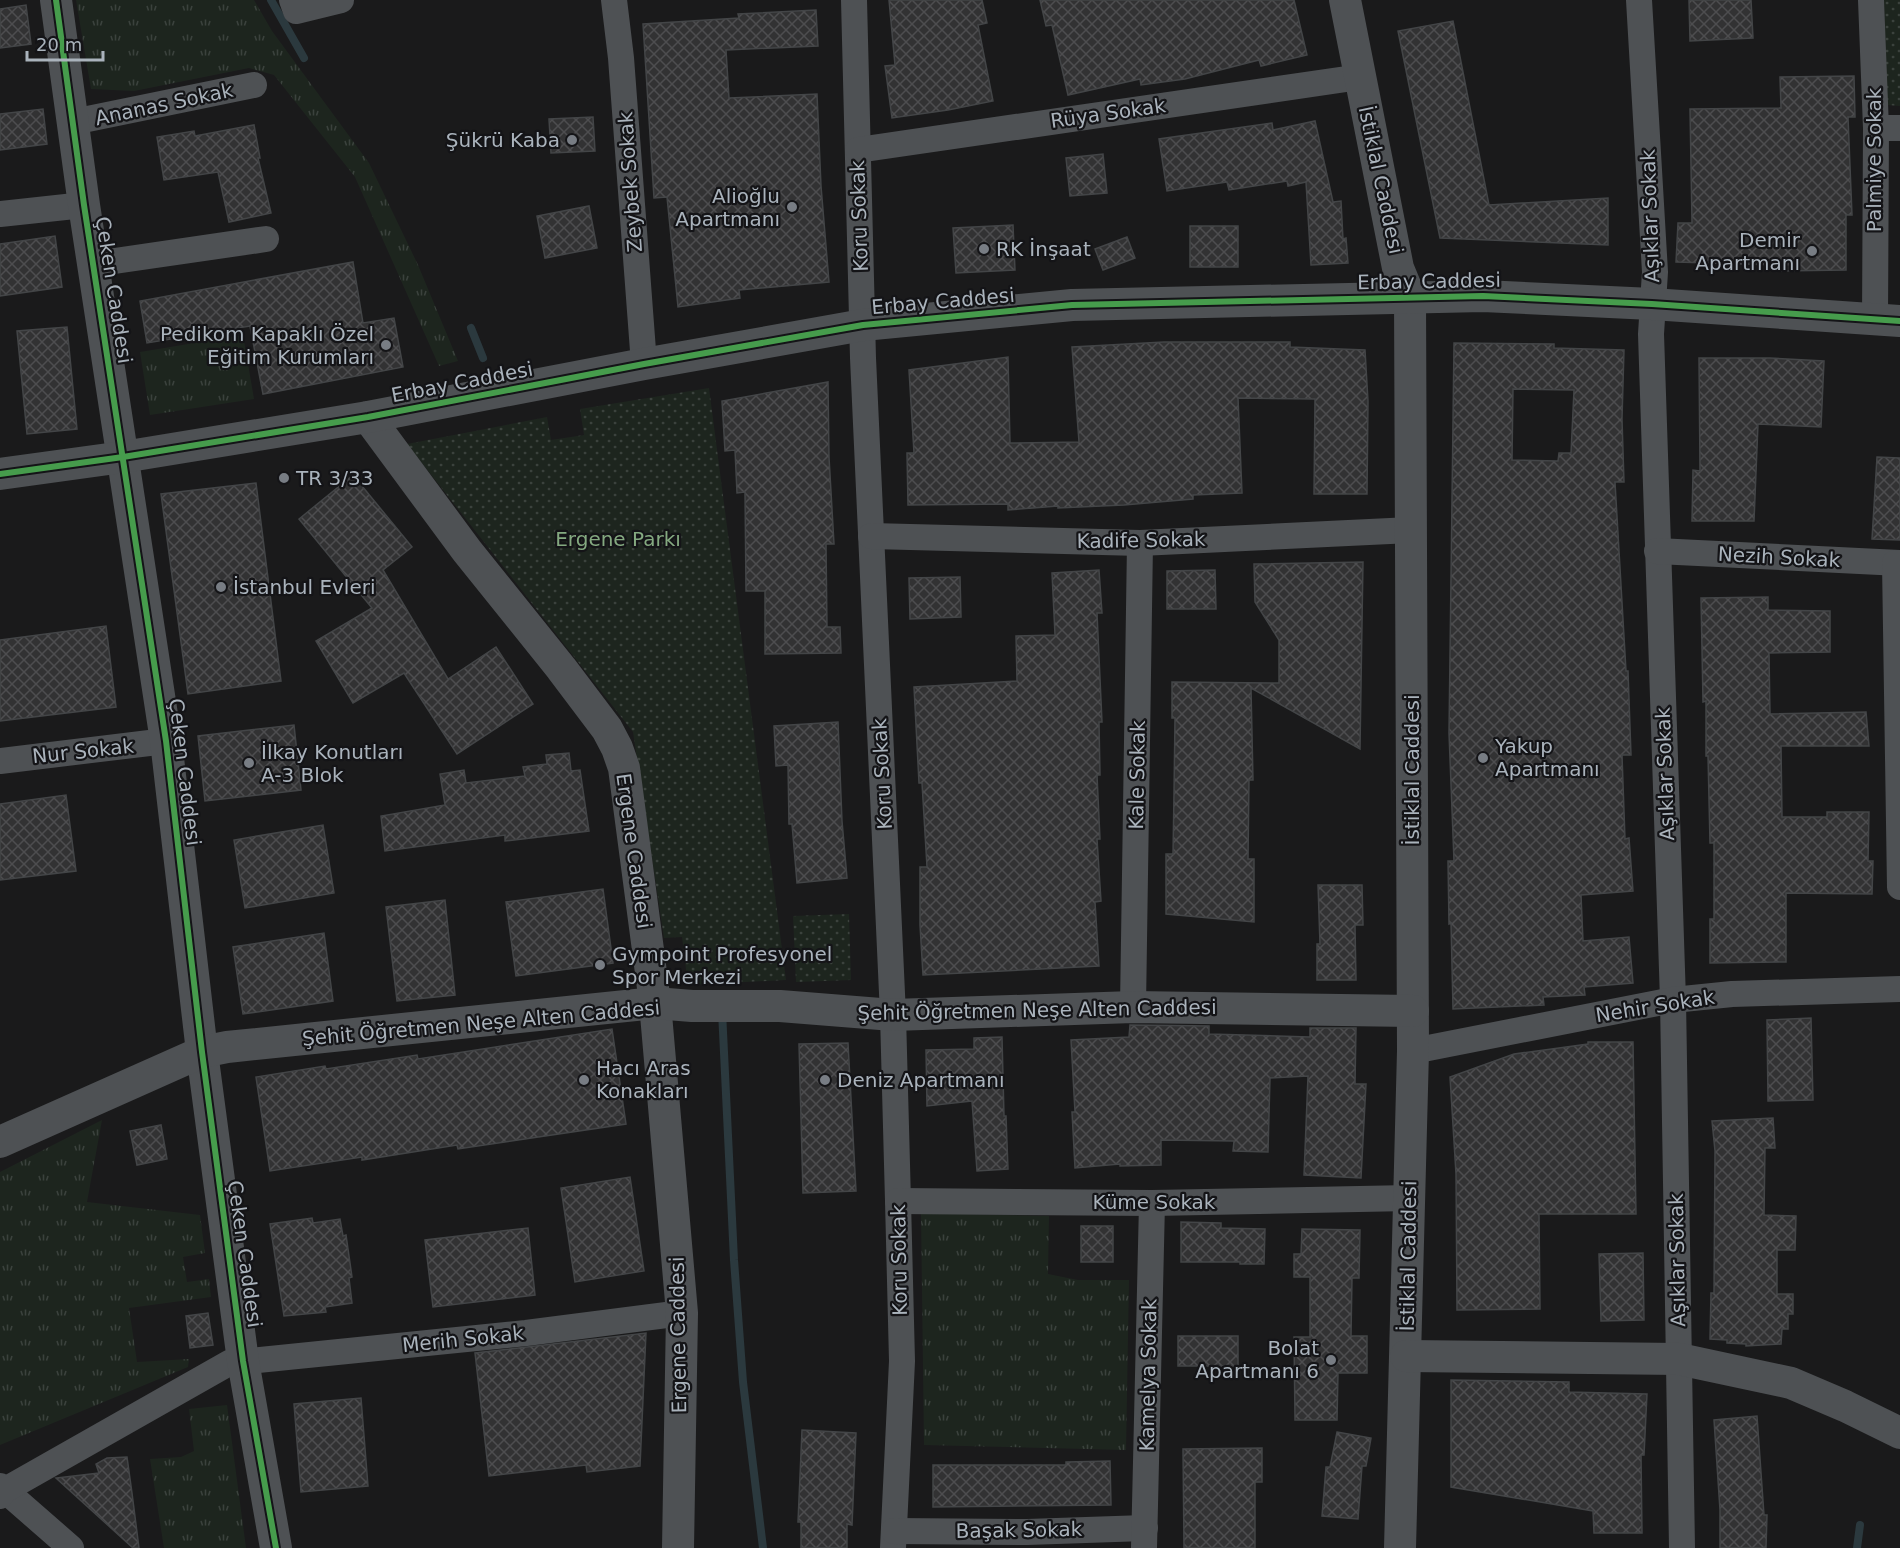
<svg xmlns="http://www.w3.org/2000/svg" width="1900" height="1548" font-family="'DejaVu Sans',sans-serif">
	<defs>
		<pattern id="grass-tufts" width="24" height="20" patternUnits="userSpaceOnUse" patternTransform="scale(1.5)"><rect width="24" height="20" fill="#1d251e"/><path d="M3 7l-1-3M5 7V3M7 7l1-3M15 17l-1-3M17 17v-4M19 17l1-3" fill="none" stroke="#3b423d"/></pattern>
		<pattern id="park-dots" width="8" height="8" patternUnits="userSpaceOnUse" patternTransform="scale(1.5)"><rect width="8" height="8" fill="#1d251e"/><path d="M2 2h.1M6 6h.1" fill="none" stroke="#3b423d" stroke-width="1.8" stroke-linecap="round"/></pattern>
		<pattern id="building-cross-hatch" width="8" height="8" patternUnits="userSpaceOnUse" patternTransform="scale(1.5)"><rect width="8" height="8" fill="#323233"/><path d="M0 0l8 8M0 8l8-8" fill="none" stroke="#4d4d4f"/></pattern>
	</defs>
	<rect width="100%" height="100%" fill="#1a1a1b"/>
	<g fill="url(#grass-tufts)">
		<polygon points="76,0 254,0 272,31 369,163 418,265 458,361 439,366 355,177 274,75 249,68 134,91 91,89"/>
		<polygon points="243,335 254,399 150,415 140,352"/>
		<polygon points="102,1120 87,1202 200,1215 205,1253 183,1257 187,1282 209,1279 211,1297 129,1308 137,1362 189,1359 188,1367 0,1445 0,1172"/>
		<polygon points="921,1213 1049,1216 1048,1274 1078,1280 1129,1280 1126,1450 924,1445"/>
		<polygon points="227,1405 246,1548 164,1548 150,1459 181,1457 194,1451 189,1409"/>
	</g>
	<g fill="url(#park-dots)">
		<polygon points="1884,0 1900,0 1900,106 1887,105"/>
		<polygon points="709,388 786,980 688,985 682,937 664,938 633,732 407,444 547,417 551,440 584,435 580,409"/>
		<polygon points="849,914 851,980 796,982 793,916"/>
	</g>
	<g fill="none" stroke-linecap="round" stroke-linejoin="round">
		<g stroke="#2b393e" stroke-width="8">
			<polyline points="271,0 304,58"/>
			<polyline points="471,328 483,358"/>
			<polyline points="722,1011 734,1260 743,1382 763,1548"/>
			<polyline points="1857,1548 1860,1525"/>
		</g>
	</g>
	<g fill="url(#building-cross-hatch)" stroke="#434547" stroke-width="1.5" fill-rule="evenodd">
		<polygon points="889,0 982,0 987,23 978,25 993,101 948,110 892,118 885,66 895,65"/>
		<polygon points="1040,0 1294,0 1307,55 1261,66 1259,60 1185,79 1141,85 1140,79 1068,95 1052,25 1046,26"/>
		<polygon points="1689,0 1751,0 1753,38 1690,41"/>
		<polygon points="26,5 31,44 0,48 0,9"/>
		<polygon points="816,10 818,46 726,50 729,98 817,94 821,186 829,282 739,290 740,298 678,307 667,197 654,198 643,24 739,18 738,14"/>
		<polygon points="1453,21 1489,205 1608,198 1608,245 1440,238 1398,31"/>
		<polygon points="1854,76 1855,117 1848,117 1852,215 1846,215 1846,270 1778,271 1778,265 1676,262 1678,223 1692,223 1690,109 1781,108 1780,77"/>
		<polygon points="43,109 47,144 0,150 0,114"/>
		<polygon points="593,117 595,151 551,153 549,119"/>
		<polygon points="1315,121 1333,202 1341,201 1343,239 1346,238 1348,263 1311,265 1306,182 1288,186 1287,181 1229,190 1227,182 1167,191 1159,139 1272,123 1273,130"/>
		<polygon points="254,125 260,158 258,158 271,213 229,222 218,172 164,180 157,137 194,131 195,136"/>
		<polygon points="1103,154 1107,193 1070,196 1066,158"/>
		<polygon points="589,206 597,248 545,258 537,216"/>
		<polygon points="1013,225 1015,270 956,273 953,228"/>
		<rect x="1190" y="226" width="48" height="41"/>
		<polygon points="55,236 62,287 0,296 0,244"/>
		<polygon points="1127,237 1135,258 1103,270 1095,249"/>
		<polygon points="353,262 363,323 394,318 403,367 263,394 250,326 147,343 140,301"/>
		<polygon points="67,327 77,429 27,434 17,331"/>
		<polygon points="1164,342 1290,342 1290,347 1365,350 1368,401 1367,494 1314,494 1315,399 1238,398 1242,493 1193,495 1193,499 1124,505 1058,508 1058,506 1008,510 1008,504 908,505 907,453 914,453 909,370 1008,357 1010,443 1079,442 1072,347"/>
		<path d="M1454,343L1554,344V348L1624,350L1622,419L1624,482H1615L1626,671H1628L1631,755H1622L1625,839L1629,838L1633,891L1581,895L1583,941L1629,937L1633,983L1584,987L1585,995L1543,997L1544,1005L1453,1009L1451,923L1449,924L1448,861H1454L1449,733ZM1513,389L1574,390L1571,453H1559L1558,461L1512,460Z"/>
		<polygon points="1699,358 1770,358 1824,361 1821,427 1758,424 1754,521 1692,521 1693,470 1700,471"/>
		<polygon points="828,382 829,457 834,544 826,544 827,627 840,627 841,653 765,654 765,591 746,591 745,492 737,493 735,450 725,451 722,401"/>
		<polygon points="1877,457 1900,458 1900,540 1872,539"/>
		<polygon points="353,475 412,547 383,570 448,679 496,647 533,704 457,754 404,673 353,703 316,641 372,608 299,519"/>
		<polygon points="256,483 281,681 188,694 161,494"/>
		<polygon points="1363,562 1360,749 1251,688 1253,780 1249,780 1248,859 1254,859 1254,922 1166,914 1166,854 1173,854 1174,793 1175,718 1172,718 1172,682 1279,683 1279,640 1255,602 1254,564"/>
		<polygon points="1099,570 1102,613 1097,613 1102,722 1099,722 1100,775 1097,775 1100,839 1097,839 1101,901 1095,902 1099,966 923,975 920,925 920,867 927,867 922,783 919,783 914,687 1017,681 1016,636 1055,635 1052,573"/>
		<polygon points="1215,570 1216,609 1167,609 1167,571"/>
		<polygon points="960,577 961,617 910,619 909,578"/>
		<polygon points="1768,597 1768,610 1830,611 1830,652 1769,653 1770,714 1866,712 1869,746 1781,746 1782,817 1827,817 1827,812 1869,812 1868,861 1873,861 1872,894 1786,893 1786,962 1710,963 1710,919 1714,919 1714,843 1710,843 1708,756 1706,756 1706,701 1703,702 1701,598"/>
		<polygon points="106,626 116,707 0,721 0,640"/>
		<polygon points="838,722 842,821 847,878 797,883 792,824 789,824 788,765 776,766 774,726"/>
		<polygon points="294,725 301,790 205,801 198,736"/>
		<polygon points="569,753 571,771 580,770 589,831 505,841 505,835 385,851 381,816 445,805 440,774 464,770 466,783 525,776 523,767 547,764 546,755"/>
		<polygon points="66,795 76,871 0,880 0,804"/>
		<polygon points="323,825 334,893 245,908 234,840"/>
		<polygon points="1318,885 1362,885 1363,925 1355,925 1356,980 1317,980 1317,944 1320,944"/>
		<polygon points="603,889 613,963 516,976 506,902"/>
		<polygon points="445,900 455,995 397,1001 386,907"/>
		<polygon points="324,933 333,1001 243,1014 233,947"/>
		<polygon points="1811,1018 1813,1100 1768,1101 1767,1020"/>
		<polygon points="1130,1025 1209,1026 1209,1034 1310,1037 1310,1028 1356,1028 1355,1084 1366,1084 1361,1178 1304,1175 1308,1076 1270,1078 1268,1152 1233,1151 1234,1141 1161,1140 1161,1165 1120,1166 1120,1164 1075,1168 1072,1112 1075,1112 1071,1040 1129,1037"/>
		<polygon points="612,1029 626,1124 458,1149 457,1145 362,1160 362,1157 270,1171 256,1077 325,1066 326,1069 417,1055 418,1059"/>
		<polygon points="1002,1037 1004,1116 1006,1116 1008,1169 977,1171 972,1101 927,1106 926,1050 974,1049 974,1038"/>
		<polygon points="1588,1042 1633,1042 1636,1214 1539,1214 1540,1309 1457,1310 1456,1174 1450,1077 1514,1054 1588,1044"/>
		<polygon points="848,1043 856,1191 803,1193 799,1044"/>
		<polygon points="1773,1118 1775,1148 1765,1148 1764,1215 1796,1216 1795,1250 1777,1250 1777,1294 1793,1294 1793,1314 1788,1314 1788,1329 1782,1329 1781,1344 1746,1346 1746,1344 1727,1343 1727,1340 1710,1339 1711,1293 1714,1293 1715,1151 1712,1121"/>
		<polygon points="161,1125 167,1159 137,1165 130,1131"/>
		<polygon points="630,1177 644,1271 575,1282 561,1188"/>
		<polygon points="312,1218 313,1223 340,1219 343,1236 346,1235 352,1277 349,1278 352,1303 325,1307 326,1312 284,1316 270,1224"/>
		<polygon points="1181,1222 1221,1223 1221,1228 1265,1229 1264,1264 1240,1264 1240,1262 1181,1262"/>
		<rect x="1081" y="1226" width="32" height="36"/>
		<polygon points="528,1228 535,1295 433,1307 425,1240"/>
		<polygon points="1302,1229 1360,1230 1359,1278 1352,1278 1351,1336 1367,1336 1367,1373 1338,1373 1337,1420 1295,1420 1294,1337 1310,1337 1310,1277 1294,1277 1294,1254 1301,1254"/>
		<polygon points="1643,1253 1644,1320 1601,1321 1599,1254"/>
		<polygon points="208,1313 213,1345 190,1348 186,1316"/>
		<polygon points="646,1333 640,1466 587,1472 586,1465 489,1476 475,1353"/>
		<rect x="1178" y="1336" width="60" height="30"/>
		<polygon points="1451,1380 1569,1382 1569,1392 1647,1394 1644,1455 1641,1455 1642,1533 1594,1533 1593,1511 1451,1487"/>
		<polygon points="361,1398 368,1486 301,1492 294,1404"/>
		<polygon points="1757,1416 1764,1515 1767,1515 1766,1548 1720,1548 1720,1510 1714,1420"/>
		<polygon points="802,1430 856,1433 852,1525 847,1524 847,1548 801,1548 801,1522 798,1522"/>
		<polygon points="1337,1432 1371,1438 1366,1466 1362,1466 1358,1519 1322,1516 1326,1467 1330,1467"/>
		<polygon points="1262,1448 1262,1482 1255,1482 1255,1548 1184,1548 1183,1449"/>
		<polygon points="127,1457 132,1493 139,1548 133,1548 56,1478 99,1473 96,1464 107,1458"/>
		<polygon points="1110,1461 1111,1505 933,1507 933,1465 1066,1465 1066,1462"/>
	</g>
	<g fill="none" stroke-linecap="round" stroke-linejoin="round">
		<g stroke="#4e5154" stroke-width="26">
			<polyline points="292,0 296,11 341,0"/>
			<polyline points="614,0 621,58 644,364"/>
			<polyline points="854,0 863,358 893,1015 898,1201 902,1361 893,1548"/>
			<polyline points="1639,0 1655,272 1651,334 1673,1000 1682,1548"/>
			<polyline points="1871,0 1876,128 1875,320"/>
			<polyline points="73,122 254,85"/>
			<polyline points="1876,128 1900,128"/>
			<polyline points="858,150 1360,77"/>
			<polyline points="0,214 84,205"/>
			<polyline points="94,264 266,239"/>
			<polyline points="871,536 1140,543 1411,530"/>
			<polyline points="1657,551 1900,563"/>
			<polyline points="1895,563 1900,887"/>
			<polyline points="0,761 166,741"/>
			<polyline points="1133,1007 1140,543"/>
			<polyline points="1413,1051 1673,1000 1732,994 1900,989"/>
			<polyline points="898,1201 1152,1203 1410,1198"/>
			<polyline points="0,1486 71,1548"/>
			<polyline points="0,1496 5,1490 229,1363 526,1333 682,1313"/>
			<polyline points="894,1531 1027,1532 1145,1528"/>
			<polyline points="1144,1548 1152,1203"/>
		</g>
		<g stroke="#4e5154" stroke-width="32">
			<polyline points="56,0 84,205 166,741 202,1052 243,1361 276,1548"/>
			<polyline points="1345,0 1398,268 1410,297 1413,1051 1400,1548"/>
			<polyline points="368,417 467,551 561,668 607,729 617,748 624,768 655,1003 682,1313 678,1548"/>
			<polyline points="0,474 123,457 368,417 644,364 863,325 1072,305 1483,296 1652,304 1900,321"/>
			<polyline points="0,1142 202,1052 227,1047 655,1003 692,1006 780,1006 893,1015 1133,1007 1413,1011"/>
			<polyline points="1406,1356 1679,1359 1791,1383 1845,1406 1900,1433"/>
		</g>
		<defs>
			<g id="cycleway">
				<polyline points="56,0 84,205 166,741 202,1052 243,1361 276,1548"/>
				<polyline points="0,474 123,457 368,417 644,364 863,325 1072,305 1483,296 1652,304 1900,321"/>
			</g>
		</defs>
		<use href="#cycleway" stroke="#141417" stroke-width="10"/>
		<use href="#cycleway" stroke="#469c4c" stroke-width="6"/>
	</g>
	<g fill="#787d84" stroke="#141417" stroke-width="2">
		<circle cx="572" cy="140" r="6"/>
		<circle cx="792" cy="207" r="6"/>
		<circle cx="984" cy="249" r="6"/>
		<circle cx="1812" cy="251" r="6"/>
		<circle cx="386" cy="345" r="6"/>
		<circle cx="284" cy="478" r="6"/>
		<circle cx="221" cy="587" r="6"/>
		<circle cx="1483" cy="758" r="6"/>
		<circle cx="249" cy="763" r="6"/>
		<circle cx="600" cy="965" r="6"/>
		<circle cx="584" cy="1080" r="6"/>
		<circle cx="825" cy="1080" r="6"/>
		<circle cx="1331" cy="1360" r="6"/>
	</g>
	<g text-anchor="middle" stroke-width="4.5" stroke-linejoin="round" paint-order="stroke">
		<g font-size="20" fill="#aab3bc" stroke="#141417">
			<text transform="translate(164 104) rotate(-12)" y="7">Ananas Sokak</text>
			<text transform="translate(1108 113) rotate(-8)" y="7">Rüya Sokak</text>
			<text transform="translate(1874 160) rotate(-90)" y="7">Palmiye Sokak</text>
			<text transform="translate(1381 180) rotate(78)" y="7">İstiklal Caddesi</text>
			<text transform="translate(630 182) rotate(-94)" y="7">Zeybek Sokak</text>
			<text transform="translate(859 216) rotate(-92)" y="7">Koru Sokak</text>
			<text transform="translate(1650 216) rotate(-92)" y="7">Aşıklar Sokak</text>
			<text transform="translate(1429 281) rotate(-1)" y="7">Erbay Caddesi</text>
			<text transform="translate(114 290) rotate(81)" y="7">Çeken Caddesi</text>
			<text transform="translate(943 301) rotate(-5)" y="7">Erbay Caddesi</text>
			<text transform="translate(462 382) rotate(-11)" y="7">Erbay Caddesi</text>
			<text transform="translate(1141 540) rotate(-1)" y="7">Kadife Sokak</text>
			<text transform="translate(1779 557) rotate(3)" y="7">Nezih Sokak</text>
			<text transform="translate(83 751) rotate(-6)" y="7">Nur Sokak</text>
			<text transform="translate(1412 770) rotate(-90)" y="7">İstiklal Caddesi</text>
			<text transform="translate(185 772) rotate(83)" y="7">Çeken Caddesi</text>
			<text transform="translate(882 774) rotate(-93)" y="7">Koru Sokak</text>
			<text transform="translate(1665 774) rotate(-92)" y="7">Aşıklar Sokak</text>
			<text transform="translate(1137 775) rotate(-89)" y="7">Kale Sokak</text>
			<text transform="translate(634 851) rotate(82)" y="7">Ergene Caddesi</text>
			<text transform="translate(1655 1006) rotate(-9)" y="7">Nehir Sokak</text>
			<text transform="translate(1037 1010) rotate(-1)" y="7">Şehit Öğretmen Neşe Alten Caddesi</text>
			<text transform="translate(481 1023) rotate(-5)" y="7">Şehit Öğretmen Neşe Alten Caddesi</text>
			<text x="1154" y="1209">Küme Sokak</text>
			<text transform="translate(245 1254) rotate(82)" y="7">Çeken Caddesi</text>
			<text transform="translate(1408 1256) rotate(-89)" y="7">İstiklal Caddesi</text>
			<text transform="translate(899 1260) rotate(-91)" y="7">Koru Sokak</text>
			<text transform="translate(1677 1260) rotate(-91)" y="7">Aşıklar Sokak</text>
			<text transform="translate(678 1335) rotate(-91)" y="7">Ergene Caddesi</text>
			<text transform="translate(463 1339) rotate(-6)" y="7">Merih Sokak</text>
			<text transform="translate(1148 1375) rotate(-89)" y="7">Kamelya Sokak</text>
			<text transform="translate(1019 1530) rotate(-1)" y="7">Başak Sokak</text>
		</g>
		<g font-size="20" fill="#aab3bc" stroke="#141417" text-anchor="start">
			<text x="560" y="147" text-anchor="end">Şükrü Kaba</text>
			<text x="780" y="203" text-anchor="end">Alioğlu<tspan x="780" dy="23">Apartmanı</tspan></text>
			<text x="1800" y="247" text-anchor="end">Demir<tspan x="1800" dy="23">Apartmanı</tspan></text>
			<text x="996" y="256">RK İnşaat</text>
			<text x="374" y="341" text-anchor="end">Pedikom Kapaklı Özel<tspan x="374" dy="23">Eğitim Kurumları</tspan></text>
			<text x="296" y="485">TR 3/33</text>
			<text x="233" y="594">İstanbul Evleri</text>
			<text x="1495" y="753">Yakup<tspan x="1495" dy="23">Apartmanı</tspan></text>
			<text x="261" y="759">İlkay Konutları<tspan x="261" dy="23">A-3 Blok</tspan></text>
			<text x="612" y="961">Gympoint Profesyonel<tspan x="612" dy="23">Spor Merkezi</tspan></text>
			<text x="596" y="1075">Hacı Aras<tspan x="596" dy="23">Konakları</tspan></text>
			<text x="837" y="1087">Deniz Apartmanı</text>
			<text x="1319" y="1355" text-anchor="end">Bolat<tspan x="1319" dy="23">Apartmanı 6</tspan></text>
		</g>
		<g font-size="20" fill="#84a980" stroke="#141417">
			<text x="618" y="546">Ergene Parkı</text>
		</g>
	</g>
	<path d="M27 51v9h76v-9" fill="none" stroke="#aab3bc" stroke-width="3"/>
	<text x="36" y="51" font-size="18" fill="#aab3bc" stroke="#141417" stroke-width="4.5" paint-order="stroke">20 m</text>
</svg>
